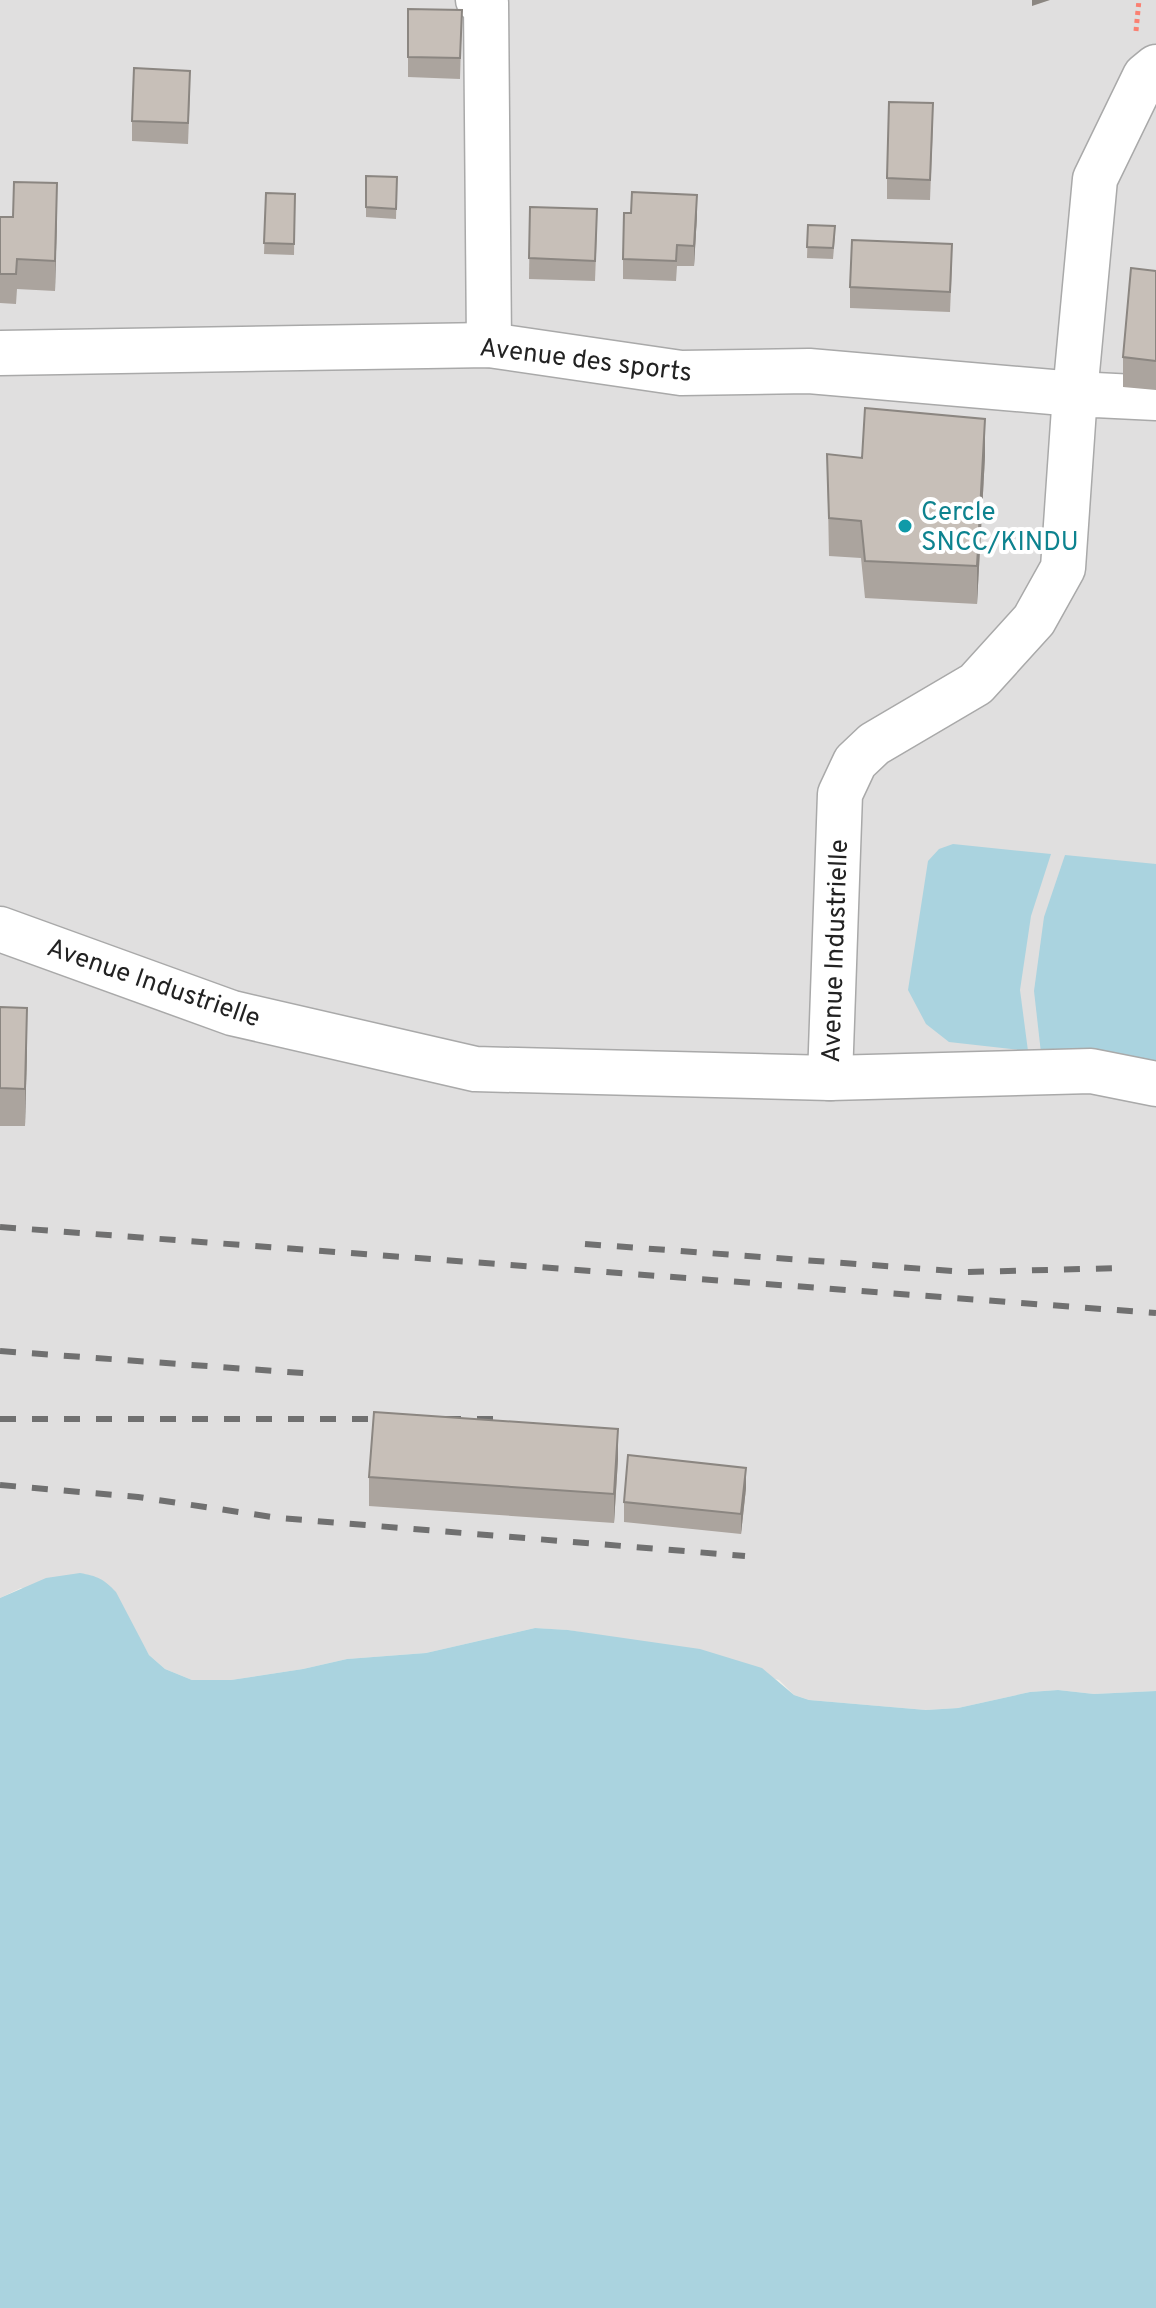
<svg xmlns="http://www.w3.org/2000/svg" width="1156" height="2308" font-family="Overpass,sans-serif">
	<rect width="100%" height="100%" fill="#f2efe9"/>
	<polygon fill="#e0dfdf" points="0,0 1156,0 1156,1691 1094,1694 1058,1690 1030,1692 958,1708 926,1710 809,1700 794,1695 779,1680 621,1639 568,1630 535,1628 426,1653 347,1659 303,1669 231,1680 192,1680 165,1669 149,1655 127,1617 21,1588 0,1598"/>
	<g fill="#aad3df">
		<polygon points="953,844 1051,854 1031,916 1020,990 1028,1051 949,1042 926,1024 908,990 928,861 939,849"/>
		<polygon points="1065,855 1156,864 1156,1067 1041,1053 1034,991 1044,917"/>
		<path d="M80,1573C97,1576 104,1579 116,1592L149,1655L165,1669L192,1680H231L303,1669L347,1659L426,1653L535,1628L568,1630L700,1649L762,1668L794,1695L809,1700L926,1710L958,1708L1030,1692L1058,1690L1094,1694L1156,1691V2308H0V1598L46,1578Z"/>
	</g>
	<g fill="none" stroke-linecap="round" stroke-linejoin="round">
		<defs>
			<g id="minor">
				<polyline points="478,0 486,3 489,345"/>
				<polyline points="0,353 489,345 681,373 809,371 1075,394 1095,179 1145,76 1156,67"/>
				<polyline points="0,929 232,1013 475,1069 830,1078 840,794 855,762 874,744 976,684 1034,620 1063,568 1075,394 1156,398"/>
				<polyline points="830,1078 1091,1071 1156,1084"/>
			</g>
		</defs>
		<use href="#minor" stroke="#a9a9a9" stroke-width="47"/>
		<polyline stroke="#fa8072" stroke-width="5" stroke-dasharray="4 4" stroke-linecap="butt" points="1136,31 1139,0"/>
		<use href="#minor" stroke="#fff" stroke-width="44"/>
		<g stroke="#707070" stroke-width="6" stroke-dasharray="16 16" stroke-linecap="butt">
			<polyline points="0,1227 1156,1313"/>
			<polyline points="585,1244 966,1272 1122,1268"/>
			<polyline points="0,1351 316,1374"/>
			<polyline points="0,1419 397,1419"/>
			<polyline points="445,1419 501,1419"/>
			<polyline points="0,1485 138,1497 279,1518 745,1556"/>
		</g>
	</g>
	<g fill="#aba49e">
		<polygon points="408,9 462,10 460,79 408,77"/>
		<polygon points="190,91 188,144 132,141 132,121"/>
		<polygon points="933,124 930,200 887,199 887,178"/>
		<polygon points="366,176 397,177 396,219 366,217"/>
		<polygon points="266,193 295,194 294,255 264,254"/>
		<polygon points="530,207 597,229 595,281 529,279"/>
		<polygon points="57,213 55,291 17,289 16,304 0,303 0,217 13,217"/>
		<polygon points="697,215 694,266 677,266 676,281 623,279 623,259"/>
		<polygon points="808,225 835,236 833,259 807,258"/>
		<polygon points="952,264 950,312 850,308 850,287"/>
		<polygon points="1156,271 1156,390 1123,387 1123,357"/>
		<polygon points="827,454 862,458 985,456 977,604 865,598 861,558 829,556"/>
		<polygon points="0,1007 27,1045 25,1126 0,1126"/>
		<polygon points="618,1459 614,1523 369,1506 369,1477"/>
		<polygon points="746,1488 741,1534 624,1522 624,1502"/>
	</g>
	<g fill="#8b8681">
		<polygon points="1032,0 1050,0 1032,6"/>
		<polygon points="57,183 57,213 55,291 55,261"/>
		<polygon points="697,195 697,215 694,266 694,246"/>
		<polygon points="985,419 985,456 977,604 977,566"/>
		<polygon points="27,1008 27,1045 25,1126 25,1089"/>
		<polygon points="618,1429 618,1459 614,1523 614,1494"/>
		<polygon points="746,1468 746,1488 741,1534 741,1514"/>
	</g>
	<g fill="#c7bfb8" stroke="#8b8681" stroke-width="2">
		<polygon points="408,9 462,10 460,58 408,57"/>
		<polygon points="134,68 190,71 188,123 132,121"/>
		<polygon points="889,102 933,103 930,180 887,178"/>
		<polygon points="366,176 397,177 396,209 366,207"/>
		<polygon points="14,182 57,183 55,261 17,259 16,274 0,274 0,217 13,217"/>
		<polygon points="632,192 697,195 694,246 677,245 676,261 623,259 624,213 631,213"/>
		<polygon points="266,193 295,194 294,244 264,243"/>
		<polygon points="530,207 597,209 595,261 529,258"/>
		<polygon points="808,225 835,226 833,248 807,247"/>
		<polygon points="852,240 952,244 950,292 850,287"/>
		<polygon points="1131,268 1156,271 1156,361 1123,357"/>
		<polygon points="865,408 985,419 977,566 865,561 861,521 829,518 827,454 862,458"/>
		<polygon points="0,1007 27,1008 25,1089 0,1088"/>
		<polygon points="374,1412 618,1429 614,1494 369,1477"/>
		<polygon points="628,1455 746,1468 741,1514 624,1502"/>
	</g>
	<circle fill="#0f9aa8" stroke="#fff" stroke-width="3" cx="905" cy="526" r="8"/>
	<g text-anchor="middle" stroke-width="8" stroke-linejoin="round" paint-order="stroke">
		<g font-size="26" fill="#222" stroke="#fff">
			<text transform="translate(586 359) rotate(7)" y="9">Avenue des sports</text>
			<text transform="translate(834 951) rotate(-88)" y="9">Avenue Industrielle</text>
			<text transform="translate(154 982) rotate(19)" y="9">Avenue Industrielle</text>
		</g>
		<g font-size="26" fill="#0d838f" stroke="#fff" text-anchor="start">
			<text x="921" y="520">Cercle<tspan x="921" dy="30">SNCC/KINDU</tspan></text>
		</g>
	</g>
</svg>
